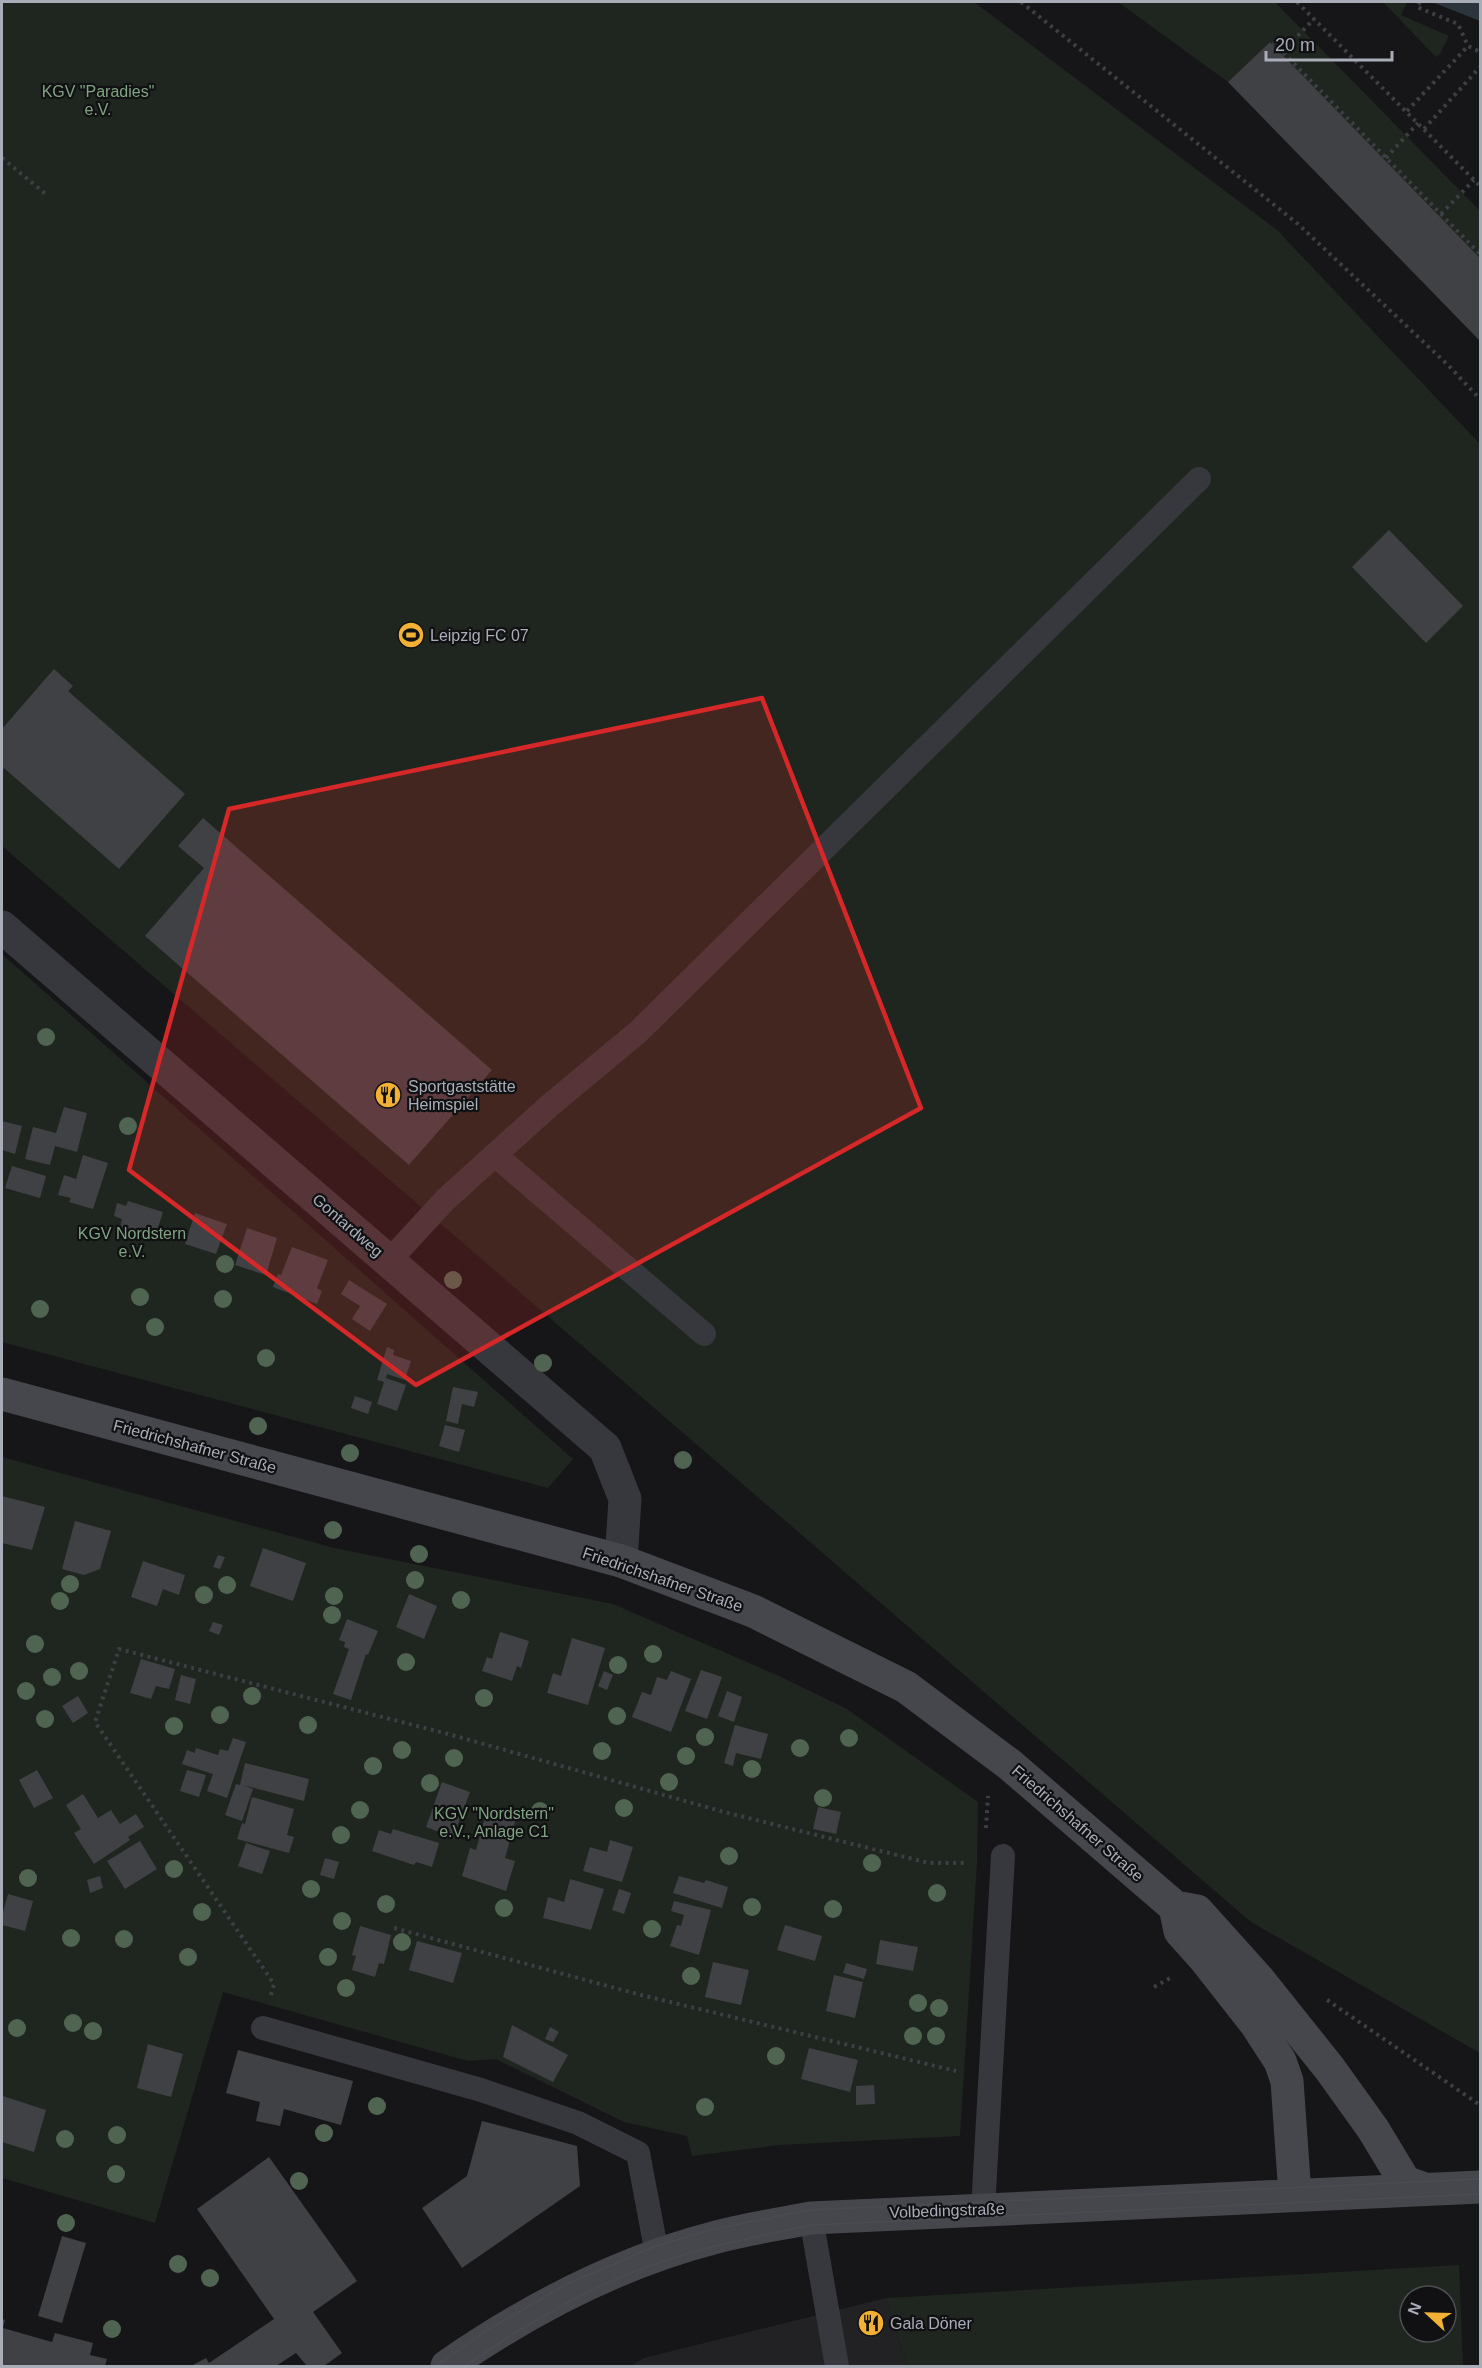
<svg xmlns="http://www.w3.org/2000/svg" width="1482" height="2368" font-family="Helvetica,sans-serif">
	<rect width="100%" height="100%" fill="#161618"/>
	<polygon fill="#222225" points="886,2298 907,2366 631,2366 644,2358"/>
	<g fill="#1e261f" fill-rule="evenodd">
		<polygon points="2,2 974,2 1277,230 1480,444 1480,2053 1251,1922 2,846"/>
		<polygon points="1118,2 1275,2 1480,211 1480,258 1270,42 1228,82"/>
		<polygon points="1383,2 1407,2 1401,15 1449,36 1440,54 1436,57"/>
		<polygon points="2,954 573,1459 548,1488 2,1342"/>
		<polygon points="2,1457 334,1548 613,1604 779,1676 847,1709 978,1802 977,1863 960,2136 779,2145 692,2156 687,2136 624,2122 496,2059 468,2061 223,1992 155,2223 2,2178"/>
		<path d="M1459,2265L1463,2366H907L886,2298ZM1410,2296H1446V2332H1410Z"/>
	</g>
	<polygon fill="#2c353c" points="1432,2 1480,2 1480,21"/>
	<g fill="#404145">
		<polygon points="1270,42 1480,258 1480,341 1228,82"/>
		<polygon points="1389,530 1463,606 1426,643 1352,567"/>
		<polygon points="54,669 73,686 68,691 185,794 119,869 4,768 2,772 2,729"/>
		<polygon points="203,818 492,1070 409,1165 145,936 204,868 178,846"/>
		<polygon points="64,1107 87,1113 77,1152 55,1146 50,1165 25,1159 33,1127 56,1133"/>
		<polygon points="2,1121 22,1126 15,1154 2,1150"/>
		<polygon points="83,1155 108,1163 93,1209 69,1202 71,1198 58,1195 64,1175 76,1179"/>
		<polygon points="12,1166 46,1176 40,1198 5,1188"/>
		<polygon points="128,1201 163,1212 155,1237 120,1227 122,1219 114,1216 117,1203 126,1206"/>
		<polygon points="195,1213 227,1224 216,1254 185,1244"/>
		<polygon points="247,1228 277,1238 266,1275 235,1265"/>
		<polygon points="292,1247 328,1260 317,1288 322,1291 317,1304 273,1287 278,1274 281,1275"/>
		<polygon points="349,1280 387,1304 370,1331 352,1319 360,1306 341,1294"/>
		<polygon points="387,1347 394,1350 393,1355 411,1361 405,1380 387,1374 386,1378 406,1385 397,1411 377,1404 384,1382 377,1380"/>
		<polygon points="453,1387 478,1392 474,1407 462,1404 458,1424 446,1421"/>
		<polygon points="355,1396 372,1402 368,1414 351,1408"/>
		<polygon points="445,1425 465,1430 459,1452 439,1446"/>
		<polygon points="2,1496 45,1507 32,1550 2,1543"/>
		<polygon points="75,1521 111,1531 100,1569 84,1575 62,1569"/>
		<polygon points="263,1548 306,1563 293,1601 250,1586"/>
		<polygon points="218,1555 225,1557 220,1569 213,1567"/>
		<polygon points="143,1561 185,1575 179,1595 163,1589 157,1606 131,1597"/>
		<polygon points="409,1594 437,1606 424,1639 396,1627"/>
		<polygon points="347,1619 378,1631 368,1655 366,1654 351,1700 333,1694 349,1649 344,1647 345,1642 339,1640"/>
		<polygon points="213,1622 223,1625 219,1635 209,1631"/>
		<polygon points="500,1632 529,1641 521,1668 517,1666 512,1681 482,1671 487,1657 492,1659"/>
		<polygon points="572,1638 605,1648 588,1705 547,1693 553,1673 561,1676"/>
		<polygon points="141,1659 175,1669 169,1689 156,1686 151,1699 130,1693"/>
		<polygon points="701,1670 722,1677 707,1719 685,1711"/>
		<polygon points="604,1671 613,1675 607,1690 598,1686"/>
		<polygon points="671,1671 691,1679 671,1732 632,1717 642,1692 651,1695 657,1677 667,1680"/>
		<polygon points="181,1675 196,1679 190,1704 175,1700"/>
		<polygon points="727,1691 742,1697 734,1722 718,1716"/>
		<polygon points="78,1696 88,1713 73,1723 62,1706"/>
		<polygon points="735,1725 768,1734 761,1759 736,1753 733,1766 724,1763"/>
		<polygon points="233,1738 246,1742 227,1798 207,1791 213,1774 182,1764 187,1750 195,1753 196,1748 218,1755 220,1749 228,1751"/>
		<polygon points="245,1763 309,1779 304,1801 243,1785 253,1789 242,1821 225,1815 236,1784 240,1785"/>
		<polygon points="37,1770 53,1798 34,1808 19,1780"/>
		<polygon points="187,1770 206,1775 199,1797 180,1791"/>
		<polygon points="442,1782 470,1792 453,1837 426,1827"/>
		<polygon points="83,1794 98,1818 111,1810 120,1824 136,1814 144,1827 128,1837 130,1840 94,1864 74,1833 81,1829 66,1805"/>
		<polygon points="252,1797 294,1809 287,1835 294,1837 289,1853 237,1839 242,1823 245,1824"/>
		<polygon points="818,1807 841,1812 836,1834 813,1829"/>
		<polygon points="487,1810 516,1819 505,1858 515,1861 506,1891 462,1876 470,1848 476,1850"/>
		<polygon points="393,1829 439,1843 432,1867 416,1862 414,1865 372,1851 379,1830 391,1834"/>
		<polygon points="610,1840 633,1847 622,1882 583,1871 590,1847 607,1852"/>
		<polygon points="140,1841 157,1869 125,1889 107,1861"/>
		<polygon points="246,1843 270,1851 262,1874 238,1866"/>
		<polygon points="325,1858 339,1862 334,1879 320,1875"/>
		<polygon points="100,1876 103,1888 90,1893 87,1880"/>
		<polygon points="679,1876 704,1883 706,1880 728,1887 722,1908 673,1893"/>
		<polygon points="570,1879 604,1889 591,1930 543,1918 548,1897 564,1902"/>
		<polygon points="619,1889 631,1893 624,1914 612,1910"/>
		<polygon points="8,1894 33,1901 25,1931 2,1925 2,1916"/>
		<polygon points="674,1901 711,1910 699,1955 670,1946 677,1925 681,1926 684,1915 671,1911"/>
		<polygon points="785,1925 822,1936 815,1961 777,1950"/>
		<polygon points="360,1926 391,1935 384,1964 379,1963 375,1977 352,1970 356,1956 352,1955"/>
		<polygon points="880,1940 918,1947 913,1971 876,1964"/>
		<polygon points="417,1941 462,1953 453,1983 409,1970"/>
		<polygon points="713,1962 749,1970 741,2005 705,1997"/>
		<polygon points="846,1963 867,1969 864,1979 843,1973"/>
		<polygon points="834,1975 863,1982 855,2018 826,2011"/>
		<polygon points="512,2025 568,2055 553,2082 503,2057"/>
		<polygon points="550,2027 559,2032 553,2042 545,2039"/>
		<polygon points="148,2044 183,2054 171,2097 137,2088"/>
		<polygon points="809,2048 858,2060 850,2092 801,2079"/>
		<polygon points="238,2050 353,2081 341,2125 284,2109 280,2126 256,2121 260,2102 226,2093"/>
		<polygon points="874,2085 875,2104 856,2105 856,2086"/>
		<polygon points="3,2096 46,2110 34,2152 2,2142"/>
		<polygon points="482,2121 577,2146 580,2186 462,2268 422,2208 467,2176"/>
		<polygon points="269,2157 357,2281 313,2312 342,2353 324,2366 307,2366 296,2353 276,2366 191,2366 206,2358 209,2363 274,2319 197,2209"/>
		<polygon points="62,2236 86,2243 62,2323 38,2316"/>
		<polygon points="2,2319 5,2320 3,2328 52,2342 55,2333 93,2343 90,2355 107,2359 105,2366 2,2366"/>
	</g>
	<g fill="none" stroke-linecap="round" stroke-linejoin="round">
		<g stroke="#3d3f44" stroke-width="4" stroke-dasharray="3 4.5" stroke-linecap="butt">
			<polyline points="1021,2 1298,224 1448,365 1480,399"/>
			<polyline points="1297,2 1480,186"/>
			<polyline points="1420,2 1417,7 1458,24 1468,46 1480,52"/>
			<polyline points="1273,42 1480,254"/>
			<polyline points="1282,52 1314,19"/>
			<polyline points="1407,111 1468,46"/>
			<polyline points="1424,129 1480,67"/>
			<polyline points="2,158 48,196"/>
			<polyline points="1386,158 1418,123"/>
			<polyline points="1441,214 1474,180"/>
			<polyline points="986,1828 988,1796"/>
			<polyline points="394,1928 641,1995 956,2071"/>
			<polyline points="1154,1987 1172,1977"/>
			<polyline points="271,1995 274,1984 95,1722 119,1649 452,1735 724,1812 929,1863 968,1863"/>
			<polyline points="1327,2000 1480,2105"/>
		</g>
		<g stroke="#37383d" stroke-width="24">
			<polyline points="495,1155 704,1334"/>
			<polyline points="389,1261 445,1200 549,1106 638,1032 1199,479"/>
			<polyline points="263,2028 481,2090 578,2123 638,2153 657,2254"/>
			<polyline points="983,2209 1003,1856"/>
			<polyline points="811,2218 837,2366"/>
		</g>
		<polyline stroke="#37383d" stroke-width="33" points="2,927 605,1448 625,1499 621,1561"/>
		<g stroke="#45474d" stroke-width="33">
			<polyline points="2,1394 621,1561 753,1611 906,1687 1009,1764 1175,1907 1197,1911 1216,1932 1259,1980 1330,2069 1373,2129 1405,2182 1425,2189"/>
			<polyline points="1175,1907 1180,1931 1205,1959 1256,2024 1280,2061 1287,2081 1295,2195"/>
			<path d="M447,2366C528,2310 617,2263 713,2238C745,2229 779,2224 811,2218L1480,2187"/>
		</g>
		<g stroke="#4a4c52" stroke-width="1.5">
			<polyline points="435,2366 488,2330 563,2286 656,2246 710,2230 809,2210 1480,2179"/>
			<path d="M465,2366C526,2324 591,2285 661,2262C711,2245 761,2236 812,2225L1480,2194"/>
		</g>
	</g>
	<g fill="#506452">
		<circle cx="46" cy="1037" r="9"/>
		<circle cx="128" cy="1126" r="9"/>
		<circle cx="225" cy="1264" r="9"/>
		<circle cx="453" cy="1280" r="9"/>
		<circle cx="140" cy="1297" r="9"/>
		<circle cx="223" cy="1299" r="9"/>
		<circle cx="40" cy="1309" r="9"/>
		<circle cx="155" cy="1327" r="9"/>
		<circle cx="266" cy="1358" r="9"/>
		<circle cx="543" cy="1363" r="9"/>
		<circle cx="258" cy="1426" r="9"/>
		<circle cx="350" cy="1453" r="9"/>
		<circle cx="683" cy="1460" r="9"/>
		<circle cx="333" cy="1530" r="9"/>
		<circle cx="419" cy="1554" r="9"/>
		<circle cx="415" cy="1580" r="9"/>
		<circle cx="70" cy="1584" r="9"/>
		<circle cx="227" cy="1585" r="9"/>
		<circle cx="204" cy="1595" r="9"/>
		<circle cx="334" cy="1596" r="9"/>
		<circle cx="461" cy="1600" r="9"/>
		<circle cx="60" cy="1601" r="9"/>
		<circle cx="332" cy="1615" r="9"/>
		<circle cx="35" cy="1644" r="9"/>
		<circle cx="653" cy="1654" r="9"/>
		<circle cx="406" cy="1662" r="9"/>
		<circle cx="618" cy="1665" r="9"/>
		<circle cx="79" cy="1671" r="9"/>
		<circle cx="52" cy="1677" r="9"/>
		<circle cx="26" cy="1691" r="9"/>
		<circle cx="252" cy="1696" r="9"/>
		<circle cx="484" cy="1698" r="9"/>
		<circle cx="220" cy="1715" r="9"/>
		<circle cx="617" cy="1716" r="9"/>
		<circle cx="45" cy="1719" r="9"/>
		<circle cx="308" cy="1725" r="9"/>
		<circle cx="174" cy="1726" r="9"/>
		<circle cx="705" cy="1737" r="9"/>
		<circle cx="849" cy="1738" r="9"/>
		<circle cx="800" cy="1748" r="9"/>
		<circle cx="402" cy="1750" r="9"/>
		<circle cx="602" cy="1751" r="9"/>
		<circle cx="686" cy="1756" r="9"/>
		<circle cx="454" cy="1758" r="9"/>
		<circle cx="373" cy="1766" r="9"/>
		<circle cx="752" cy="1769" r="9"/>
		<circle cx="669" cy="1782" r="9"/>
		<circle cx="430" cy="1783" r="9"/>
		<circle cx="823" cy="1798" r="9"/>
		<circle cx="624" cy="1808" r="9"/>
		<circle cx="360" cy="1810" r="9"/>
		<circle cx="540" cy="1811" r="9"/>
		<circle cx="341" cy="1835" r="9"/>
		<circle cx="729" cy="1856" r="9"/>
		<circle cx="872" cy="1863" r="9"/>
		<circle cx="174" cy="1869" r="9"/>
		<circle cx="28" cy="1878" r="9"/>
		<circle cx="311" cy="1889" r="9"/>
		<circle cx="937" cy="1893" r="9"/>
		<circle cx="386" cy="1904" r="9"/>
		<circle cx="752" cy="1907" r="9"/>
		<circle cx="504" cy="1908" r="9"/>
		<circle cx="833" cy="1909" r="9"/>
		<circle cx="202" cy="1912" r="9"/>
		<circle cx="342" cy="1921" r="9"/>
		<circle cx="652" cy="1929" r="9"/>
		<circle cx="71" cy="1938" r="9"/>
		<circle cx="124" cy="1939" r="9"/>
		<circle cx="402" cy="1942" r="9"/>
		<circle cx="188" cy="1957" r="9"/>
		<circle cx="328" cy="1957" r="9"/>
		<circle cx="691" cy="1976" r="9"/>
		<circle cx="346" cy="1988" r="9"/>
		<circle cx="918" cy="2003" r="9"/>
		<circle cx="939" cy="2008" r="9"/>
		<circle cx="73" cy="2023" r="9"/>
		<circle cx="17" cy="2028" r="9"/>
		<circle cx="93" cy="2031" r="9"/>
		<circle cx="913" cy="2036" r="9"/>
		<circle cx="936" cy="2036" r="9"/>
		<circle cx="776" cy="2056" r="9"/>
		<circle cx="377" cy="2106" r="9"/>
		<circle cx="705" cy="2107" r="9"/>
		<circle cx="324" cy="2133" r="9"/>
		<circle cx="117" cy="2135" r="9"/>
		<circle cx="65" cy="2139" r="9"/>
		<circle cx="116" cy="2174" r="9"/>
		<circle cx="299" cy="2181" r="9"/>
		<circle cx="66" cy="2223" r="9"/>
		<circle cx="178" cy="2264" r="9"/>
		<circle cx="210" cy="2278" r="9"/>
		<circle cx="112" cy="2329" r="9"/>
	</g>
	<path fill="#d62828" fill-opacity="0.2" stroke="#d62828" stroke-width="4.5" stroke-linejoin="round" d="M762,698L921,1108L416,1385L129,1170L229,809Z"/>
	<defs>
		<symbol id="stadium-disc" viewBox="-11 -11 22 22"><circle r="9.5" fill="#f2b134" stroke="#111113"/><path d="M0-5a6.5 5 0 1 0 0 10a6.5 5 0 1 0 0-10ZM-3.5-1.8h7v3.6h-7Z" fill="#111"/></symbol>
		<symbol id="restaurant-disc" viewBox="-11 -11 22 22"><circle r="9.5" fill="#f2b134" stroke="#111113"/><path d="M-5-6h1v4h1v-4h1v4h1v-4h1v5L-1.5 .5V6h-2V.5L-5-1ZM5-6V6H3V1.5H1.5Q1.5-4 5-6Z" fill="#111"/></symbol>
	</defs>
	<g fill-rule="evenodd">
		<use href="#stadium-disc" x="396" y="620" width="30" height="30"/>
		<use href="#restaurant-disc" x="373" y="1080" width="30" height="30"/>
		<use href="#restaurant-disc" x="856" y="2308" width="30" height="30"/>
	</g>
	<g text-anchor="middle" stroke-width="4.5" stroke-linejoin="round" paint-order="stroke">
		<g font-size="16" fill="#7fa381" stroke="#111113">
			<text x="98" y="97">KGV "Paradies"<tspan x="98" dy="18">e.V.</tspan></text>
			<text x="132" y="1239">KGV Nordstern<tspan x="132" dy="18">e.V.</tspan></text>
			<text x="494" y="1819">KGV "Nordstern"<tspan x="494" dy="18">e.V., Anlage C1</tspan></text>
		</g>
		<g font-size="16" fill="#a8adb8" stroke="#111113" text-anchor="start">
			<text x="430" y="641">Leipzig FC 07</text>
			<text x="408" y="1092">Sportgaststätte<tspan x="408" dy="18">Heimspiel</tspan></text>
			<text x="890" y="2329">Gala Döner</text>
		</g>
		<g font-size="16" fill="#a8adb8" stroke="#111113">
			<text transform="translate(348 1225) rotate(41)" y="6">Gontardweg</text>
			<text transform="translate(195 1446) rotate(15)" y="6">Friedrichshafner Straße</text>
			<text transform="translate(663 1579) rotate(19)" y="6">Friedrichshafner Straße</text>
			<text transform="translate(1078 1823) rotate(41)" y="6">Friedrichshafner Straße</text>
			<text transform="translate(947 2210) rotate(-2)" y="6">Volbedingstraße</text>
		</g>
	</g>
	<rect width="1482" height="2368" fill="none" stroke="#a8adb8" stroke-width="6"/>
	<g transform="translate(1428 2314) rotate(292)"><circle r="28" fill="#111113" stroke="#4d4f55" stroke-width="1.5"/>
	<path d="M0-4.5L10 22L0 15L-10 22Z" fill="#f2b134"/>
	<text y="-9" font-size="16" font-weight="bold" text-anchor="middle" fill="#a8adb8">N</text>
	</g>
	<path d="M1266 51v9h126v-9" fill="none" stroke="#a8adb8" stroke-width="3"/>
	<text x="1275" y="51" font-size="18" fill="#a8adb8" stroke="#111113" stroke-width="4.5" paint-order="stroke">20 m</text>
</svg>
